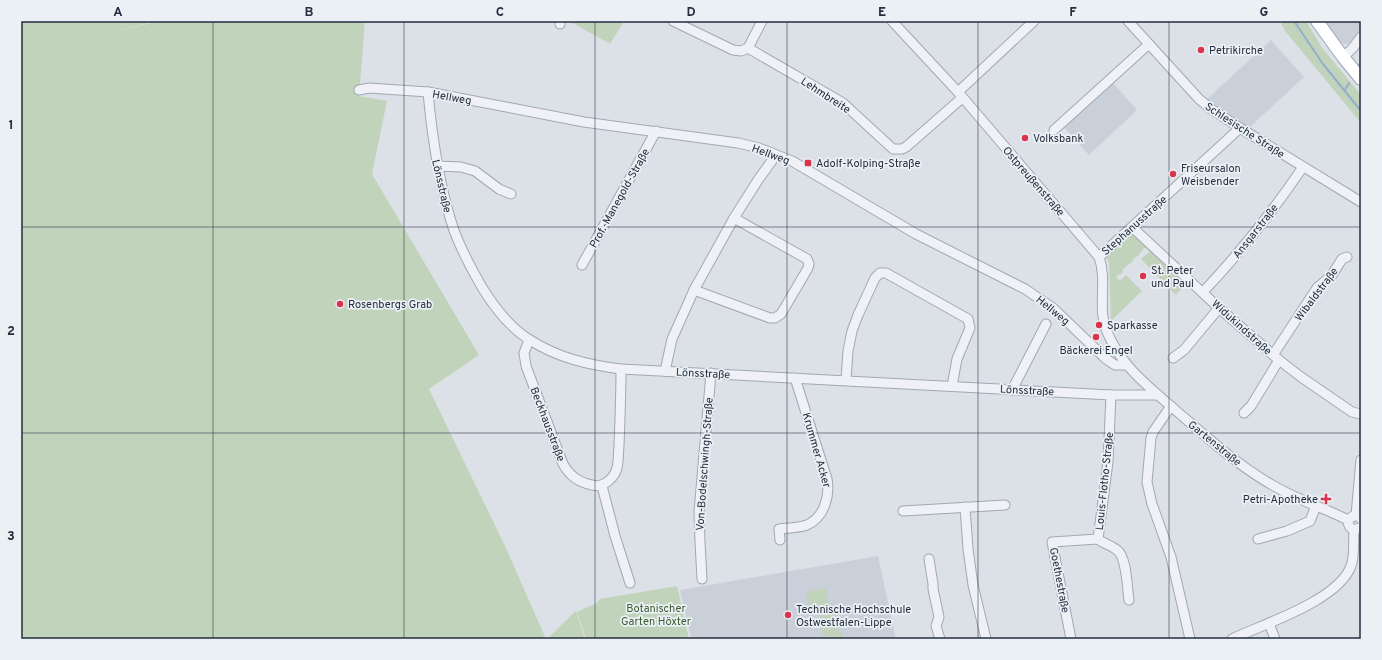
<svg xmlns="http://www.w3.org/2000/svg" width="1382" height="660" font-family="Overpass,sans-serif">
	<rect width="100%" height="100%" fill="#dce1e8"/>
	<g fill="#cad0da">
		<polygon points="1325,21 1361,21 1361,29 1350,43 1346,44 1340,43"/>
		<polygon points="1271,40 1304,77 1249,128 1207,99"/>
		<polygon points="1113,83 1137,110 1089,155 1064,127"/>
		<polygon points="878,556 896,639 691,639 680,590"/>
	</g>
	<g fill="#c2d3bc">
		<polygon points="21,21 157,21 104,34 160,21 365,21 359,96 387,101 372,174 479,355 429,389 505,546 546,639 21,639"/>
		<polygon points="569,21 624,21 610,44"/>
		<polygon points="1280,21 1306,21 1323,49 1361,95 1361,123 1285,31"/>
		<polygon points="1132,231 1187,282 1176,295 1141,259 1149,252 1148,249 1144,248 1138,256 1137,256 1133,259 1134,260 1122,270 1123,272 1120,275 1119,274 1116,277 1120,281 1126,275 1142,291 1111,321 1109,263 1105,254"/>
		<polygon points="677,586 689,639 586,639 577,612 597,603 600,599"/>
		<polygon points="826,588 829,604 833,603 839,632 842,632 843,639 828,639 828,636 823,637 818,609 813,610 812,606 808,607 806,592"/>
		<polygon points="576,611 585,639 548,639 561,625"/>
	</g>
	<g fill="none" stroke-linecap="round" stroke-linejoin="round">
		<g stroke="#93afcc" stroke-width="2">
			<polyline points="1294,21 1323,64 1361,111"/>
			<polyline points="1359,65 1361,62"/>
			<polyline points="1345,90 1349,83"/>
		</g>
		<defs>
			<g id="minor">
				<polyline points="673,21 733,50 741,51 748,48 843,103 893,149 902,149 906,147 962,98"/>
				<path d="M892,21L958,92L1099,257C1108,282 1096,309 1108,334C1123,369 1153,390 1180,414C1210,440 1240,467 1274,486C1298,500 1324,508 1348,520"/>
				<polyline points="1128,21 1168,65 1199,99 1210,108 1240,128 1361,202"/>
				<polyline points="560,24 560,21"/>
				<polyline points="748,48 762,21"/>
				<polyline points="1343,57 1352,49 1361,37"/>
				<polyline points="359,90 369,88 428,92 584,122 738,143 759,148 792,161 916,234 1025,289 1053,308 1106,359 1115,365 1125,365 1126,364"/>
				<path d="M428,92C432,136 438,179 451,221C457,242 472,270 483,289C495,308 510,328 530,340C558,358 589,365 621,369L1111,395H1158"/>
				<polyline points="958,92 1034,21"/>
				<polyline points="1054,130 1149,44"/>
				<polyline points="437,166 461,167 475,171 499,189 511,194"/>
				<polyline points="1132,227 1219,308 1279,360 1301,377 1352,412 1361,414"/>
				<polyline points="1099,257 1240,128"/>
				<polyline points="582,265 656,131"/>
				<polyline points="694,290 770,318 775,318 781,314 808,268 809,264 807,259 734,218"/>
				<path d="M1203,292C1240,253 1273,211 1303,167"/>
				<path d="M529,340L524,353L526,366L563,464C570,476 578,482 592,485C602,488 612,480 616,471C619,464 618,454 619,446C620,420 621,395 621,369"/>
				<polyline points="1273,355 1317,288 1332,275 1342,259 1347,257"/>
				<polyline points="1173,358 1184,350 1219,308"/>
				<polyline points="665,371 672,339 694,290 734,218 758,180 776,155"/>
				<polyline points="846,380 848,351 852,331 858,315 875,278 880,273 886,273 968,319 970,328 957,359 952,386"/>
				<polyline points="1012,390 1046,324"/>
				<path d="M1111,395L1108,462L1098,539C1104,544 1111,545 1117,550C1127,557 1127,588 1129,600"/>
				<polyline points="1171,406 1153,432 1151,438 1147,482 1149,491 1152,504 1171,557 1190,639"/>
				<polyline points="1244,413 1251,406 1279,360"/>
				<polyline points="602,486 615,536 630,583"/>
				<polyline points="965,507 968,549 973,585 986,639"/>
				<polyline points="903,511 1005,505"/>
				<polyline points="1356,515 1361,460"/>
				<path d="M1361,519L1358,516H1353L1348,520C1348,524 1349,528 1354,530L1359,528L1361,527"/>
				<polyline points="1258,539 1287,531 1310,521 1316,506"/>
				<path d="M780,540L779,529C788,528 799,528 807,525C825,517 830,495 827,479L795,378"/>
				<polyline points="929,559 933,584 933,589 939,617 936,626 940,639"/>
				<polyline points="702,579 700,542 699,512 711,373"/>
				<polyline points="1269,623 1275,639"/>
				<polyline points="1071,639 1052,542 1098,539"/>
				<path d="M1232,639C1263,624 1338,601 1351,566C1355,556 1353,541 1354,530"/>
			</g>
			<polyline id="major" points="1317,21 1343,57 1361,79"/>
		</defs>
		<use href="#minor" stroke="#a1a8b2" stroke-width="11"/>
		<use href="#major" stroke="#9aa5b5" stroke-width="14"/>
		<use href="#minor" stroke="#eff1f6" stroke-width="9"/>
		<use href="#major" stroke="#fff" stroke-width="12"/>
	</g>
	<path fill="none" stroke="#242e3f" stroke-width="1" stroke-opacity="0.55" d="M213,21V639M404,21V639M595,21V639M787,21V639M978,21V639M1169,21V639M21,227H1361M21,433H1361"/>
	<g fill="#da344d" stroke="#ebf0f5" stroke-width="1.5">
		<circle cx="1201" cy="50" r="4"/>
		<circle cx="1025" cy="138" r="4"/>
		<rect x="804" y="159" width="8" height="8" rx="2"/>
		<circle cx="1173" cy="174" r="4"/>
		<circle cx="1143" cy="276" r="4"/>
		<circle cx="340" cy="304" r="4"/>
		<circle cx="1099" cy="325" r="4"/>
		<circle cx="1096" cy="337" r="4"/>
		<path d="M1324 493h4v4h4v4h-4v4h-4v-4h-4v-4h4z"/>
		<circle cx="788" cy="615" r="4"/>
	</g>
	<g text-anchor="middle" stroke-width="3.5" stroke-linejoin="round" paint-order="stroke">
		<g font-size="11" fill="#242e3f" stroke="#ebf0f5" text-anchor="start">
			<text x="1209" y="54">Petrikirche</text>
			<text x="1033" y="142">Volksbank</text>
			<text x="816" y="167">Adolf-Kolping-Straße</text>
			<text x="1181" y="172">Friseursalon<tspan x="1181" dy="13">Weisbender</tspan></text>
			<text x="1151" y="274">St. Peter<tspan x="1151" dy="13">und Paul</tspan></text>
			<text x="348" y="308">Rosenbergs Grab</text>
			<text x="1107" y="329">Sparkasse</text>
			<text x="1096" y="354" text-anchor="middle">Bäckerei Engel</text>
			<text x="1318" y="503" text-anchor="end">Petri-Apotheke</text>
			<text x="796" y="613">Technische Hochschule<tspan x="796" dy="13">Ostwestfalen-Lippe</tspan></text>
		</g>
		<g font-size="11" fill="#242e3f" stroke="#ebf0f5">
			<text transform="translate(826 95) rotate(33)" y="4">Lehmbreite</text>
			<text transform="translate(452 97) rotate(10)" y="4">Hellweg</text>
			<text transform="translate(1245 130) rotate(33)" y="4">Schlesische Straße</text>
			<text transform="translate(771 154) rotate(20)" y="4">Hellweg</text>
			<text transform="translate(1034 181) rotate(49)" y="4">Ostpreußenstraße</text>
			<text transform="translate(442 186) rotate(77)" y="4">Lönsstraße</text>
			<text transform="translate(619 198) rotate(-61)" y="4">Prof.-Manegold-Straße</text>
			<text transform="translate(1134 225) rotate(-42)" y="4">Stephanusstraße</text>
			<text transform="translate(1255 231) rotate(-52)" y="4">Ansgarstraße</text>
			<text transform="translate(1316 294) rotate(-53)" y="4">Wibaldstraße</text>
			<text transform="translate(1053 310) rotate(39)" y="4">Hellweg</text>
			<text transform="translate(1242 327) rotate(42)" y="4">Widukindstraße</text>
			<text transform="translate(703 373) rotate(3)" y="4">Lönsstraße</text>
			<text transform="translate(1027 390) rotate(3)" y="4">Lönsstraße</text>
			<text transform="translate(548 424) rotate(69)" y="4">Beckhausstraße</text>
			<text transform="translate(1215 443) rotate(39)" y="4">Gartenstraße</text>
			<text transform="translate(817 450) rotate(74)" y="4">Krummer Acker</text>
			<text transform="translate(704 464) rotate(-86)" y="4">Von-Bodelschwingh-Straße</text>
			<text transform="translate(1104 481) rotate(-84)" y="4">Louis-Flotho-Straße</text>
			<text transform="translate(1060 580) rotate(79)" y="4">Goethestraße</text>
		</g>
		<g font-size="11" fill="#395c31" stroke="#ebf0f5">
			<text x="656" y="612">Botanischer<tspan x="656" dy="13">Garten Höxter</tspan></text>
		</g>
	</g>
	<rect width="1382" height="660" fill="none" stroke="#ebf0f5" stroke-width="44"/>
	<rect x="22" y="22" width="1338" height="616" fill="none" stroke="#242e3f" stroke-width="1.5"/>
	<g font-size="13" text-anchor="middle" font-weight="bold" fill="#242e3f">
		<text x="118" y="16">A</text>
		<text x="309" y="16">B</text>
		<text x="500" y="16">C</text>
		<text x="691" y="16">D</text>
		<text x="882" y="16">E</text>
		<text x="1073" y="16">F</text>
		<text x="1264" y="16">G</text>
		<text x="11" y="129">1</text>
		<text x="11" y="335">2</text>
		<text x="11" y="540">3</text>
	</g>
</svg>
